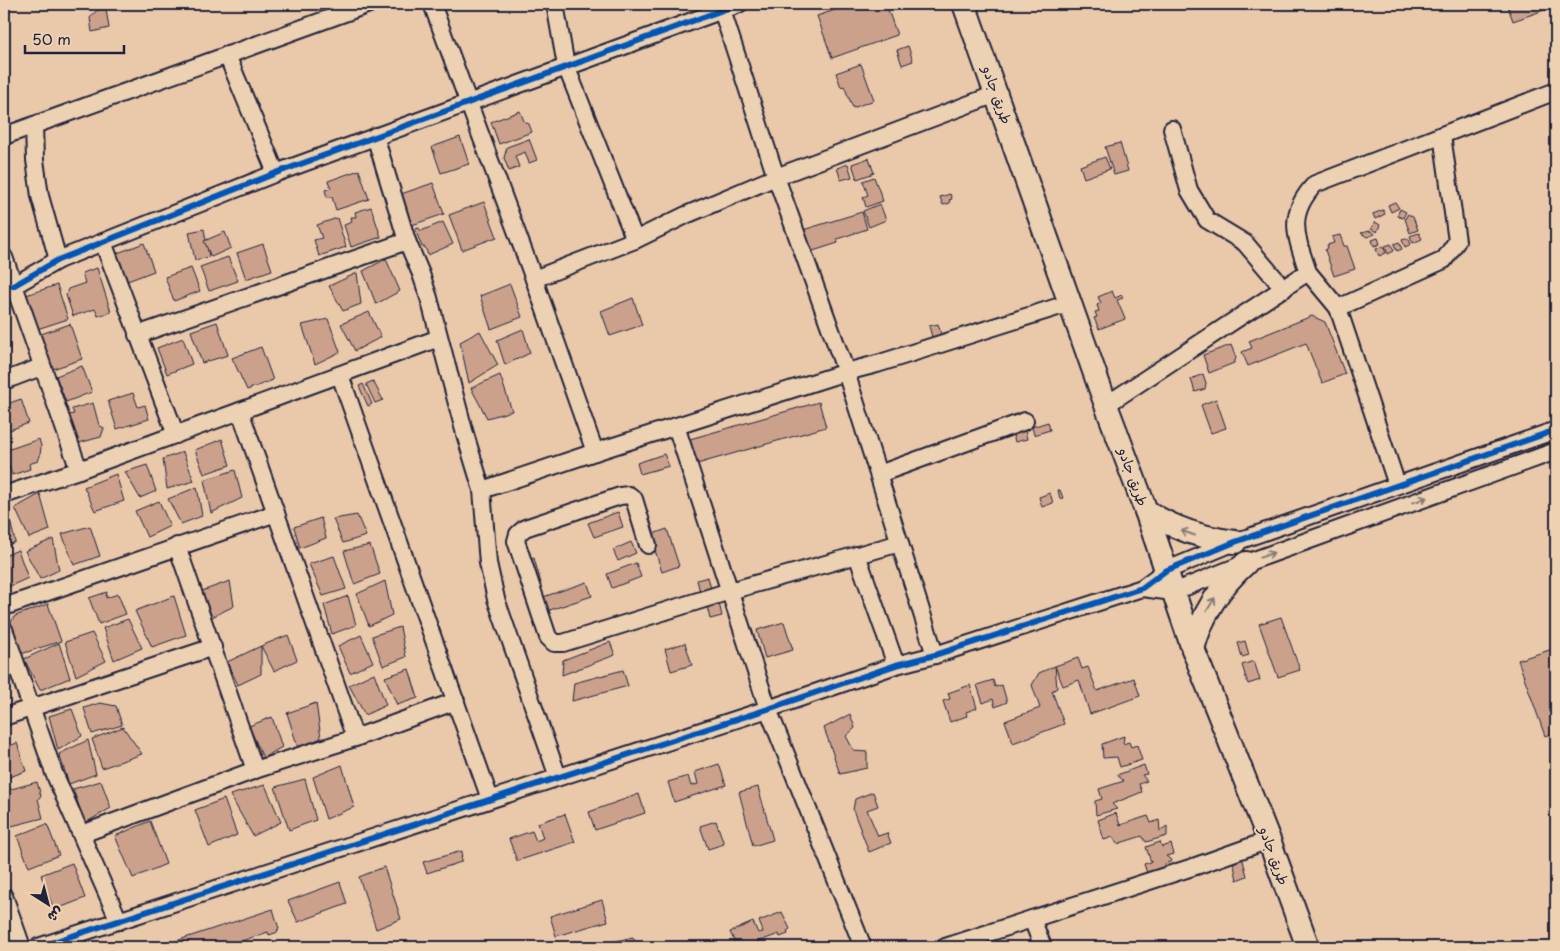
<svg xmlns="http://www.w3.org/2000/svg" width="1560" height="951" font-family="'Playpen Sans','Playpen Sans Arabic',sans-serif">
	<rect width="100%" height="100%" fill="#eac9ab"/>
	<filter id="ink" filterUnits="userSpaceOnUse"><feTurbulence type="fractalNoise" baseFrequency=".02" numOctaves="2"/><feDisplacementMap in="SourceGraphic" scale="10" xChannelSelector="R" yChannelSelector="G"/><feConvolveMatrix kernelMatrix="1 2 1 2 8 2 1 2 1" color-interpolation-filters="sRGB"/></filter>
	<g filter="url(#ink)">
		<g fill="#cba18b" stroke="#22223b">
			<polygon points="853,4 886,4 897,35 832,58 817,16"/>
			<polygon points="1507,4 1556,4 1556,6 1513,21"/>
			<polygon points="106,9 109,28 92,32 90,18 97,10"/>
			<polygon points="908,46 913,61 902,65 897,50"/>
			<polygon points="861,64 874,100 853,108 844,86 841,87 836,73"/>
			<polygon points="520,111 524,121 529,124 532,132 499,144 491,122"/>
			<polygon points="460,137 469,164 441,173 432,147"/>
			<polygon points="529,139 537,160 529,163 525,152 515,156 519,167 509,171 504,158 507,147"/>
			<polygon points="1120,143 1128,171 1114,175 1105,147"/>
			<polygon points="1105,157 1110,169 1084,178 1080,166"/>
			<polygon points="869,158 874,173 857,179 852,164"/>
			<polygon points="848,164 852,177 841,180 837,168"/>
			<polygon points="359,170 369,199 336,210 332,197 327,197 325,190 331,188 328,181"/>
			<polygon points="874,177 883,201 866,207 863,197 868,195 863,181"/>
			<polygon points="433,183 444,214 412,225 401,194"/>
			<polygon points="950,194 952,199 949,200 950,203 943,205 940,197"/>
			<polygon points="484,202 497,237 462,250 449,215"/>
			<polygon points="1395,202 1399,208 1391,212 1388,205"/>
			<polygon points="880,204 886,220 869,227 863,211"/>
			<polygon points="371,207 381,237 351,247 344,225 352,222 351,217 356,217 355,212"/>
			<polygon points="1400,209 1406,212 1403,218 1397,216"/>
			<polygon points="1383,210 1385,214 1375,219 1373,214"/>
			<polygon points="862,212 867,229 837,239 838,243 810,252 803,230"/>
			<polygon points="1408,214 1413,217 1418,230 1410,233 1405,219"/>
			<polygon points="337,218 346,247 319,256 314,240 322,238 317,225"/>
			<polygon points="443,222 453,244 428,255 425,247 422,247 415,229 419,228 421,231"/>
			<polygon points="1375,222 1380,225 1377,232 1371,229"/>
			<polygon points="204,229 209,257 195,260 189,232"/>
			<polygon points="1370,231 1375,234 1367,237 1361,233"/>
			<polygon points="225,232 231,248 211,257 204,241"/>
			<polygon points="1419,233 1422,239 1413,243 1410,236"/>
			<polygon points="1340,235 1344,246 1347,246 1355,269 1334,276 1325,250 1328,248 1327,245 1334,243 1332,237"/>
			<polygon points="1378,238 1380,244 1374,246 1372,240"/>
			<polygon points="1408,238 1411,244 1405,247 1402,240"/>
			<polygon points="1399,242 1402,249 1397,251 1394,244"/>
			<polygon points="144,243 154,271 125,282 115,254"/>
			<polygon points="263,244 272,270 246,279 237,253"/>
			<polygon points="1391,244 1394,251 1388,254 1385,246"/>
			<polygon points="1383,246 1386,253 1379,256 1376,249"/>
			<polygon points="228,257 238,281 209,291 200,267"/>
			<polygon points="386,259 400,291 376,304 363,271"/>
			<polygon points="97,268 111,312 98,316 95,309 73,316 66,295 68,289 85,283 82,273"/>
			<polygon points="191,268 200,291 174,301 165,277"/>
			<polygon points="357,273 361,304 343,311 329,286"/>
			<polygon points="510,284 522,317 491,329 480,296"/>
			<polygon points="57,285 68,319 37,329 26,295"/>
			<polygon points="1112,291 1115,298 1122,295 1123,298 1117,300 1125,319 1099,329 1094,318 1097,317 1095,312 1099,311 1097,305 1101,303 1098,297"/>
			<polygon points="633,298 642,325 610,336 601,311"/>
			<polygon points="369,312 381,337 355,351 341,324"/>
			<polygon points="1312,316 1325,322 1345,374 1322,383 1306,343 1248,366 1242,352 1252,348 1249,341"/>
			<polygon points="328,319 340,352 315,364 302,325"/>
			<polygon points="217,322 228,355 202,363 191,331"/>
			<polygon points="70,324 82,359 53,369 41,334"/>
			<polygon points="938,324 943,341 934,344 929,326"/>
			<polygon points="523,329 530,353 505,365 497,340"/>
			<polygon points="480,331 498,365 469,383 460,342"/>
			<polygon points="183,338 192,364 167,374 157,348"/>
			<polygon points="1231,345 1236,358 1234,363 1209,373 1203,355"/>
			<polygon points="261,347 273,380 247,390 232,358"/>
			<polygon points="82,366 92,392 66,402 56,376"/>
			<polygon points="1203,374 1206,383 1205,389 1195,392 1191,379"/>
			<polygon points="500,375 512,411 487,418 471,388"/>
			<polygon points="373,381 383,400 375,403 366,384"/>
			<polygon points="363,384 372,404 368,406 359,386"/>
			<polygon points="133,393 138,407 145,405 149,419 117,429 108,401"/>
			<polygon points="21,399 29,423 4,432 4,405"/>
			<polygon points="1216,399 1226,428 1211,433 1201,405"/>
			<polygon points="819,402 826,427 697,464 690,439"/>
			<polygon points="93,403 99,425 104,428 101,437 75,444 68,415 74,414 72,409"/>
			<polygon points="1048,422 1050,430 1034,435 1032,427"/>
			<polygon points="1025,431 1027,439 1015,442 1013,435"/>
			<polygon points="39,439 41,446 40,456 38,461 29,464 30,469 12,475 4,451"/>
			<polygon points="222,439 230,465 204,474 195,450"/>
			<polygon points="183,452 194,481 167,489 163,459"/>
			<polygon points="664,454 669,466 640,474 637,463"/>
			<polygon points="147,465 156,491 140,498 125,472"/>
			<polygon points="235,470 242,498 211,513 204,480"/>
			<polygon points="116,474 124,501 95,511 84,487"/>
			<polygon points="197,487 202,516 181,524 168,499"/>
			<polygon points="1058,490 1060,490 1063,498 1060,499"/>
			<polygon points="1050,493 1053,503 1042,507 1039,497"/>
			<polygon points="40,494 50,530 29,538 15,508"/>
			<polygon points="159,501 170,526 147,537 135,511"/>
			<polygon points="8,511 15,542 4,547 4,513"/>
			<polygon points="618,512 623,527 594,537 588,523"/>
			<polygon points="357,515 366,536 343,543 333,519"/>
			<polygon points="321,518 326,538 300,548 294,527"/>
			<polygon points="90,526 100,556 74,565 62,534"/>
			<polygon points="667,529 679,566 662,572 650,535"/>
			<polygon points="53,539 59,570 40,579 25,551"/>
			<polygon points="631,542 636,553 618,561 613,550"/>
			<polygon points="370,545 380,574 354,584 344,551"/>
			<polygon points="18,550 28,578 6,588 4,585 4,556"/>
			<polygon points="334,556 346,589 323,596 309,564"/>
			<polygon points="534,558 541,583 533,585 525,560"/>
			<polygon points="636,563 641,577 612,588 607,574"/>
			<polygon points="708,577 712,593 701,596 697,580"/>
			<polygon points="230,581 234,606 212,617 202,591"/>
			<polygon points="385,581 392,615 369,626 357,594"/>
			<polygon points="587,582 592,596 547,611 543,597"/>
			<polygon points="107,592 106,598 118,594 126,614 99,624 89,598"/>
			<polygon points="174,596 186,635 152,647 135,611"/>
			<polygon points="348,596 356,625 332,634 324,605"/>
			<polygon points="719,603 722,616 710,619 707,606"/>
			<polygon points="48,604 61,641 18,655 8,626 15,616"/>
			<polygon points="1281,617 1300,670 1278,677 1259,624"/>
			<polygon points="128,619 142,648 114,660 103,628"/>
			<polygon points="784,622 793,650 765,658 757,630"/>
			<polygon points="400,627 406,657 383,666 372,636"/>
			<polygon points="92,633 106,661 76,676 65,642"/>
			<polygon points="288,635 297,660 274,671 261,646"/>
			<polygon points="361,635 373,662 350,673 338,646"/>
			<polygon points="1245,641 1249,655 1242,657 1238,643"/>
			<polygon points="610,642 615,655 562,675 563,660"/>
			<polygon points="59,643 70,678 40,690 24,659"/>
			<polygon points="685,643 692,665 671,671 665,649"/>
			<polygon points="261,646 261,674 238,685 227,662"/>
			<polygon points="1556,648 1556,732 1545,736 1518,660"/>
			<polygon points="1078,658 1082,669 1088,667 1097,691 1134,678 1140,696 1090,714 1079,680 1063,686 1055,666"/>
			<polygon points="1254,661 1260,680 1248,684 1242,665"/>
			<polygon points="1055,666 1057,688 1052,691 1064,724 1013,743 1005,721 1040,708 1032,685 1039,673"/>
			<polygon points="409,669 418,698 397,705 385,677"/>
			<polygon points="623,670 628,686 572,701 574,683"/>
			<polygon points="374,673 386,705 365,715 349,685"/>
			<polygon points="993,680 995,687 1002,685 1007,702 995,707 993,699 983,703 977,685"/>
			<polygon points="970,685 977,708 966,712 967,716 950,722 943,701 950,699 948,693"/>
			<polygon points="100,703 116,706 122,725 92,734 84,708"/>
			<polygon points="316,703 321,738 298,748 287,713"/>
			<polygon points="72,709 82,736 58,750 49,716"/>
			<polygon points="850,714 855,728 846,736 854,751 867,752 867,768 840,774 824,728"/>
			<polygon points="272,717 282,747 263,758 249,726"/>
			<polygon points="123,727 142,754 102,768 92,739"/>
			<polygon points="1124,736 1123,744 1129,742 1131,747 1137,745 1142,760 1120,767 1117,757 1103,758 1102,744"/>
			<polygon points="88,740 96,774 69,784 59,754"/>
			<polygon points="17,743 26,771 4,779 4,748"/>
			<polygon points="719,764 726,785 674,802 668,782 688,776 691,786 698,784 695,772"/>
			<polygon points="342,765 354,807 326,819 313,777"/>
			<polygon points="1144,765 1147,774 1142,775 1147,781 1139,784 1142,792 1112,804 1117,809 1096,815 1095,801 1102,799 1099,789 1124,781 1117,775"/>
			<polygon points="305,779 316,820 289,830 275,787"/>
			<polygon points="101,781 111,808 85,823 73,789"/>
			<polygon points="37,782 41,796 38,799 43,818 4,828 4,791"/>
			<polygon points="265,785 281,822 253,836 230,795"/>
			<polygon points="758,787 773,840 753,846 739,792"/>
			<polygon points="873,792 878,806 867,810 878,836 887,833 891,843 869,852 853,810 855,799"/>
			<polygon points="639,794 645,813 595,830 589,812"/>
			<polygon points="224,799 237,835 209,847 195,810"/>
			<polygon points="1116,813 1120,825 1148,816 1151,823 1159,820 1160,831 1167,826 1167,836 1146,842 1142,836 1117,844 1113,837 1104,840 1098,820"/>
			<polygon points="565,814 575,842 517,861 509,839 532,831 536,841 543,838 538,823"/>
			<polygon points="150,821 166,864 133,878 115,836"/>
			<polygon points="716,821 724,844 708,849 700,826"/>
			<polygon points="47,824 59,855 29,867 17,836"/>
			<polygon points="1160,842 1162,847 1171,844 1174,854 1166,856 1172,861 1165,864 1167,870 1148,876 1144,864 1151,862 1146,847"/>
			<polygon points="462,851 461,862 427,873 423,862"/>
			<polygon points="1241,853 1247,876 1237,880 1232,856"/>
			<polygon points="72,863 85,898 54,910 41,875"/>
			<polygon points="384,867 401,919 376,929 359,877"/>
			<polygon points="340,882 347,904 298,922 288,901"/>
			<polygon points="602,900 608,921 556,936 550,916"/>
			<polygon points="273,909 279,929 277,930 278,932 269,935 268,932 236,943 237,946 230,947 229,946 224,947 168,947 167,944"/>
			<polygon points="782,912 790,929 787,931 788,934 780,937 779,934 746,946 747,947 737,947 730,932 753,922 758,933 763,932 759,921"/>
			<polygon points="633,937 637,947 613,947 612,942"/>
		</g>
		<g fill="none" stroke-linecap="round" stroke-linejoin="round">
			<defs>
				<g id="minor">
					<polyline points="432,4 534,279 595,452"/>
					<polyline points="555,4 566,66 635,240"/>
					<polyline points="720,4 776,177 846,372 935,655"/>
					<polyline points="227,55 276,173"/>
					<polyline points="34,125 35,160 40,196 58,260"/>
					<polyline points="1172,129 1189,190 1207,220 1245,243 1284,289"/>
					<polyline points="4,136 369,4"/>
					<polyline points="375,136 407,241 421,274 429,298 465,434 482,490 488,563 496,599 558,777"/>
					<polyline points="103,242 176,435"/>
					<polyline points="4,257 79,470"/>
					<polyline points="1308,272 1338,308 1397,485"/>
					<polyline points="534,279 635,240 686,215 776,177 996,94"/>
					<polyline points="13,286 58,260 276,173 739,4"/>
					<polyline points="1338,308 1444,260 1457,241 1442,135"/>
					<polyline points="137,335 407,241"/>
					<polyline points="340,375 490,799"/>
					<polyline points="4,381 41,367"/>
					<path d="M1106,405L1308,272C1296,236 1286,215 1315,184L1556,91"/>
					<polyline points="240,411 355,738"/>
					<polyline points="676,426 768,709 863,947"/>
					<polyline points="879,474 1025,421"/>
					<polyline points="482,490 595,452 846,372 877,364 1070,303"/>
					<polyline points="4,495 79,470 439,338"/>
					<polyline points="648,545 634,499 629,495 620,496 525,528 518,534 516,541 548,637 554,643 563,643 730,591 900,543"/>
					<polyline points="177,546 255,770"/>
					<polyline points="857,555 896,665"/>
					<polyline points="1142,588 1173,592 1246,563 1556,451"/>
					<polyline points="4,607 276,513"/>
					<polyline points="4,629 54,773 119,921"/>
					<polyline points="4,717 213,647"/>
					<polyline points="82,834 255,770 355,738 456,701"/>
					<polyline points="4,896 22,947"/>
					<polyline points="1032,919 1043,947"/>
					<polyline points="38,947 768,709 896,665 935,655 1142,588 1165,571 1235,542 1556,430"/>
					<polyline points="945,947 1196,866 1269,840"/>
				</g>
				<g id="highway">
					<polyline points="964,4 1106,405 1146,511 1193,649 1269,840 1308,947"/>
					<path d="M1146,511C1174,529 1202,538 1235,542"/>
					<path d="M1193,649C1202,614 1219,587 1246,563"/>
				</g>
			</defs>
			<use href="#minor" stroke="#22223b" stroke-width="20"/>
			<use href="#highway" stroke="#22223b" stroke-width="26"/>
			<use href="#minor" stroke="#ecd1b3" stroke-width="16"/>
			<use href="#highway" stroke="#ecd1b3" stroke-width="22"/>
			<defs>
				<g id="cycleway">
					<polyline points="13,286 58,260 276,173 739,4"/>
					<polyline points="38,947 768,709 896,665 935,655 1142,588 1165,571 1235,542 1556,430"/>
				</g>
			</defs>
			<use href="#cycleway" stroke="#ecd1b3" stroke-width="9"/>
			<use href="#cycleway" stroke="#0057b8" stroke-width="6"/>
		</g>
		<defs><path id="oneway-shaft" d="M-6 0H5M1.5-3L5.5 0L1.5 3" fill="none" stroke-width="1.6" stroke-linecap="round" stroke-linejoin="round" transform="scale(1.25)"/></defs>
		<g stroke="#877a77">
			<use href="#oneway-shaft" transform="translate(1420 500) rotate(-20)"/>
			<use href="#oneway-shaft" transform="translate(1188 533) rotate(-161)"/>
			<use href="#oneway-shaft" transform="translate(1267 555) rotate(-20)"/>
			<use href="#oneway-shaft" transform="translate(1211 604) rotate(-59)"/>
		</g>
	</g>
	<g text-anchor="middle" stroke-width="4" stroke-linejoin="round" paint-order="stroke">
		<g font-size="14" fill="#22223b" stroke="#ecd1b3">
			<text transform="translate(997 95) rotate(70)" y="5">طريق جادو</text>
			<text transform="translate(1133 477) rotate(70)" y="5">طريق جادو</text>
			<text transform="translate(1274 856) rotate(70)" y="5">طريق جادو</text>
		</g>
	</g>
	<rect width="1560" height="951" fill="none" stroke="#ecd1b3" stroke-width="20"/>
	<rect x="10" y="10" width="1540" height="931" fill="none" stroke="#22223b" stroke-width="2" filter="url(#ink)"/>
	<g transform="translate(48 904) rotate(144)" stroke="#ecd1b3" stroke-width="4" paint-order="stroke">
	<path d="M0-4L9 19L0 12L-9 19Z" fill="#22223b"/>
	<text y="-8" font-size="14" font-weight="bold" text-anchor="middle" fill="#22223b">ش</text>
	</g>
	<path d="M25 45v8h99v-8" fill="none" stroke="#22223b" stroke-width="2.5"/>
	<text x="32" y="45" font-size="15" fill="#22223b" stroke="#ecd1b3" stroke-width="4" paint-order="stroke">50 m</text>
</svg>
